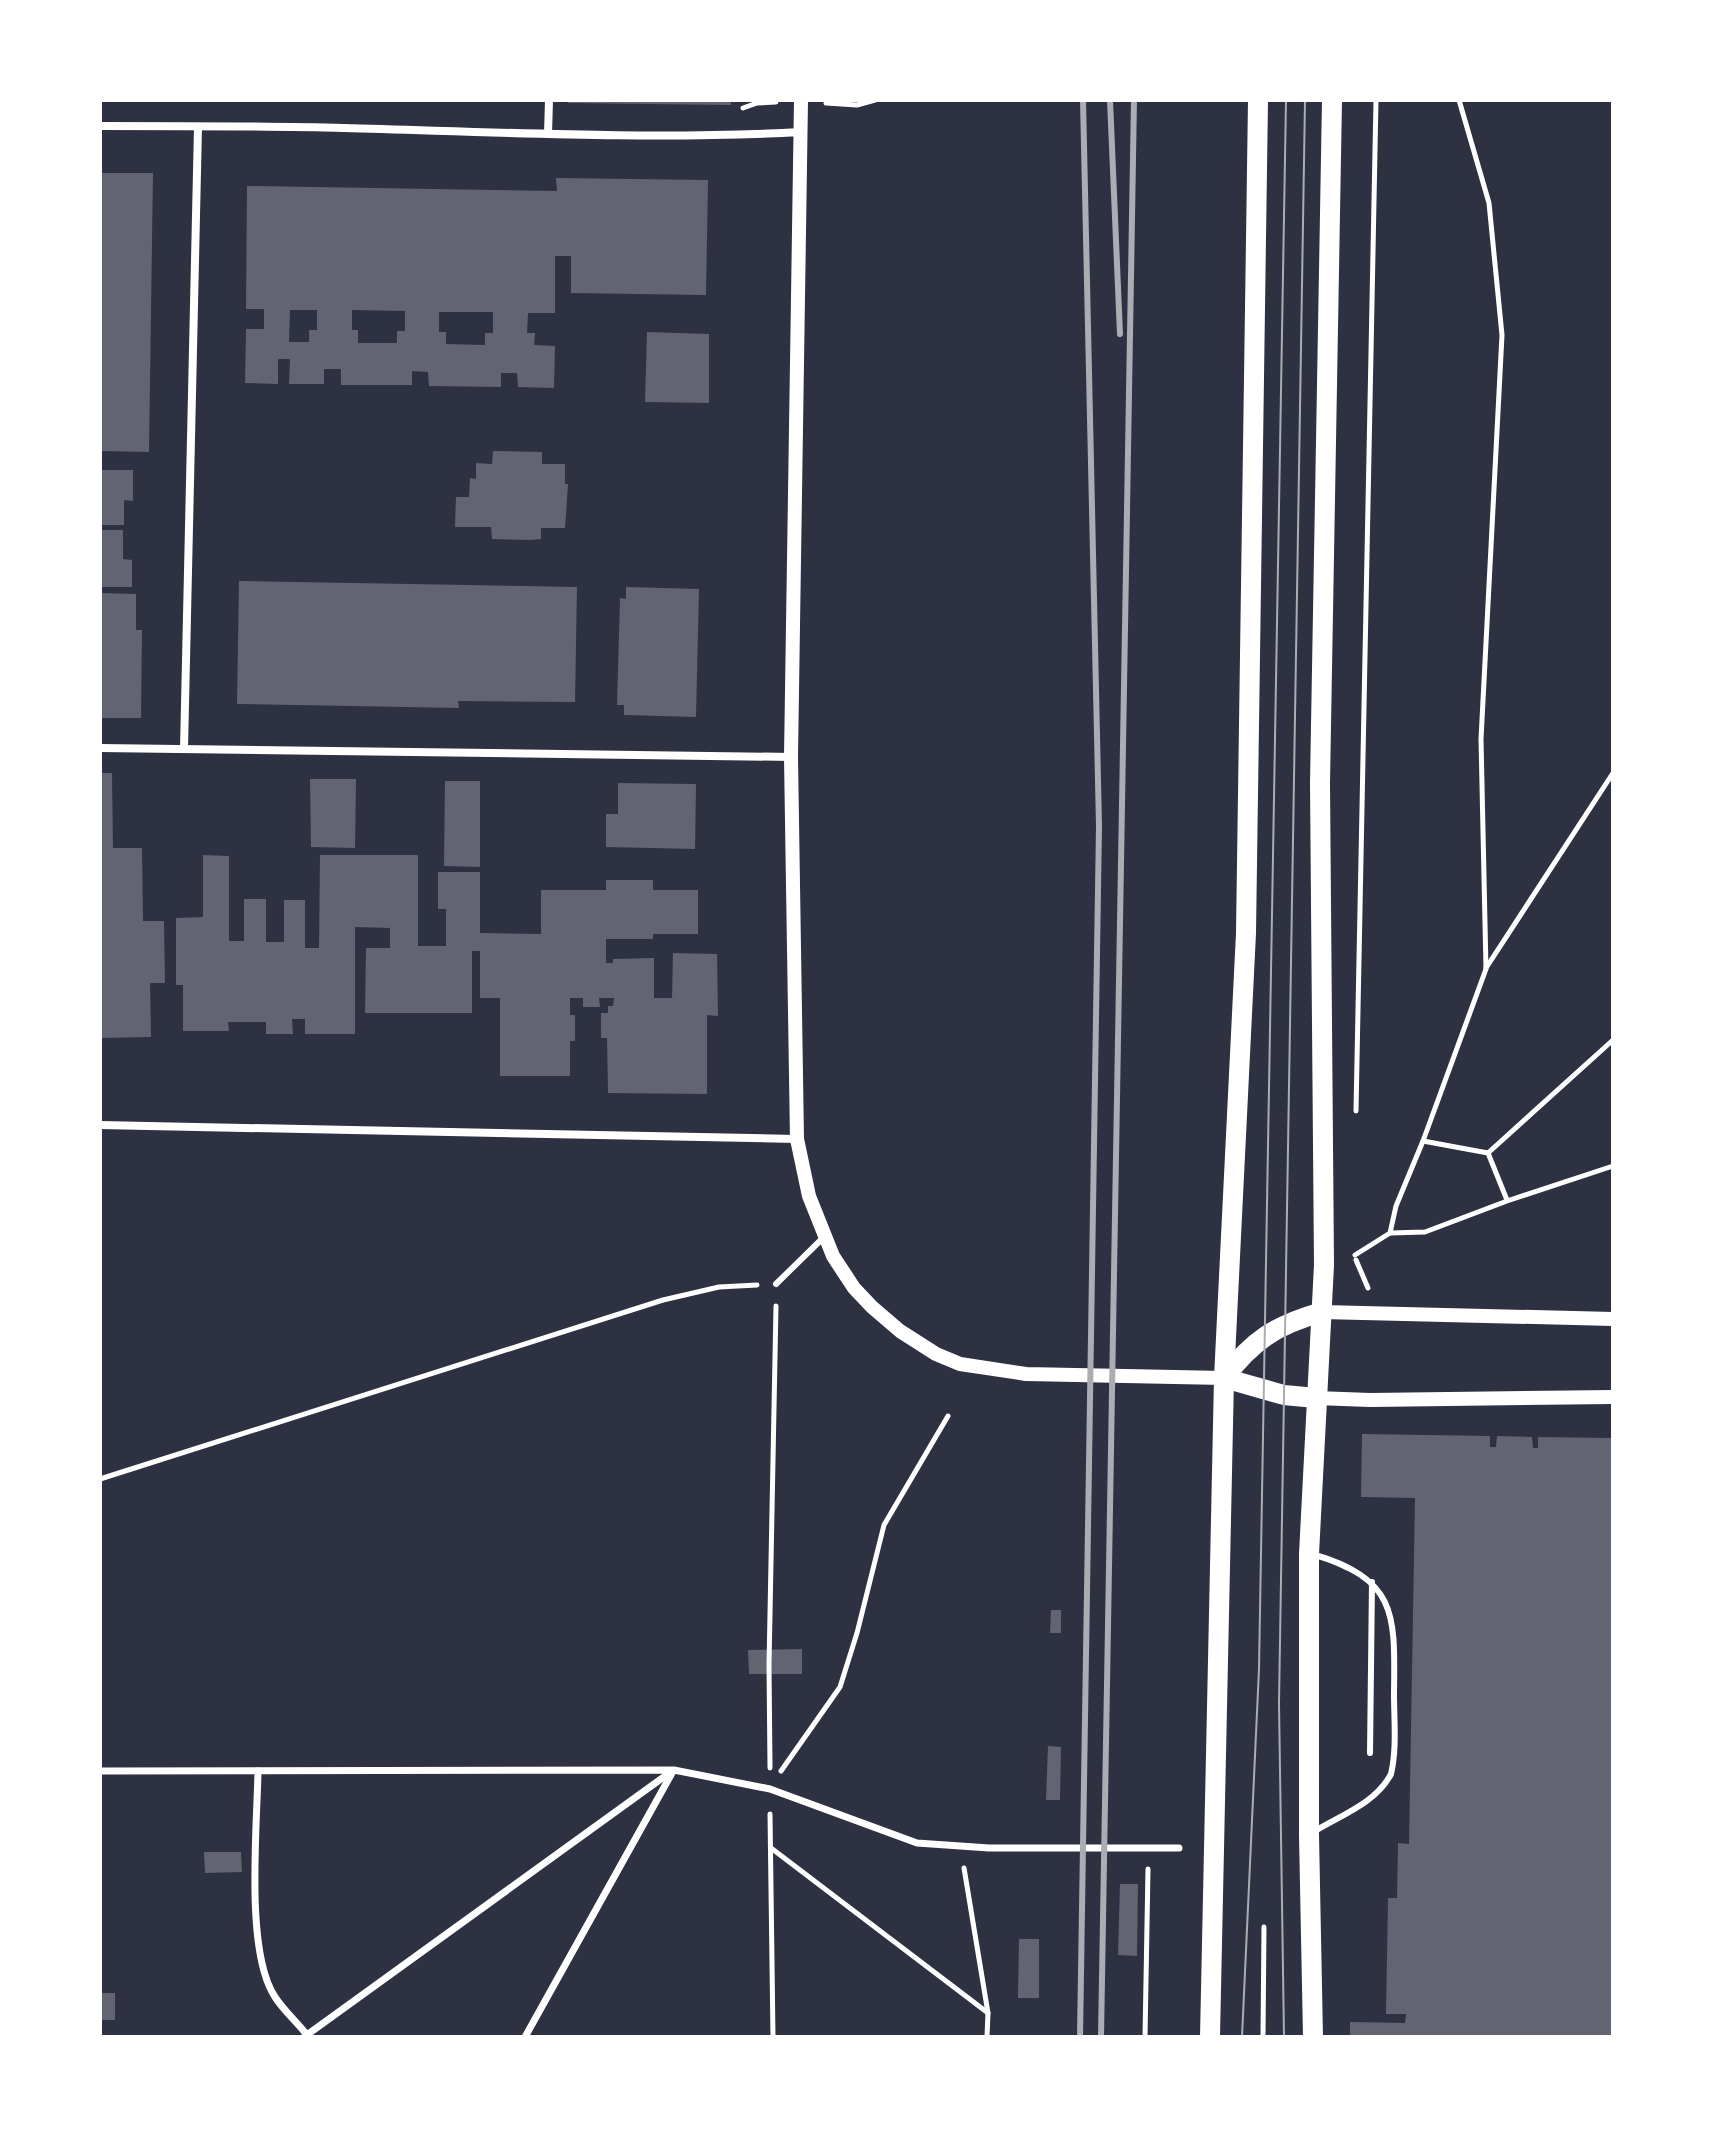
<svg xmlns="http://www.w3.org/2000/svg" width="1713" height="2137" font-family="'Titillium Web',sans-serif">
	<rect width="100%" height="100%" fill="#2d3142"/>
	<g fill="#626471" fill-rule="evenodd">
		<polygon points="568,100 731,100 731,105 568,103"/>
		<polygon points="100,173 153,173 149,452 100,451"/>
		<path d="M556,178L708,180L706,295L571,293V256H555V313H528L527,333H535L534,345L555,346L554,388L518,387L517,373H501V387L429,386L428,372L412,371V385H341V369H324V384H289L290,359H278V384L245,383L246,329H264V309H246L247,186L557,191ZM290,310H317V330H309V342H289ZM352,310L405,311V331H397V343H358V330H352ZM439,312H493V333H485V345L446,344V332H439Z"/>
		<polygon points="647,332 709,334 709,403 645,402"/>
		<polygon points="493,451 542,452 542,464 565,464 565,484 568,484 565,528 541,528 541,539 530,540 492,539 491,527 455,527 456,497 469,497 470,478 476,479 476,463 492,464"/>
		<polygon points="100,470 133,470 133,501 124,500 124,525 100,525"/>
		<polygon points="100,530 123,530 123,559 132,560 132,587 100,587"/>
		<polygon points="239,581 577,587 575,702 458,701 459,708 237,704"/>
		<polygon points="626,587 699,589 696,717 624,715 624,705 617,705 620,598 626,599"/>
		<polygon points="100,593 136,594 136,630 142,630 141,718 100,718"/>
		<polygon points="100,773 112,773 113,848 142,848 143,921 164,921 165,983 150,983 151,1037 100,1038"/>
		<polygon points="310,779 356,779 355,848 311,847"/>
		<polygon points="445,781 480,781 480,867 444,866"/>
		<polygon points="618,783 696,784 695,849 606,847 606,814 618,814"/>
		<polygon points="203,855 229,856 229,941 244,941 244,899 266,899 266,942 284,942 284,900 305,900 305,948 319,948 320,855 418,855 418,946 446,946 446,909 438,909 438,872 480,872 480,933 541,934 541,890 606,890 606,880 653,880 653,890 698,890 698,934 653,934 653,939 606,939 606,963 613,963 613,959 654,958 654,998 672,998 673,953 717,954 718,1016 707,1015 707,1094 608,1093 607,1038 601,1038 601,1013 608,1013 608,1006 613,1006 614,998 599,998 600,1007 583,1007 583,998 570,998 570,1015 575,1015 575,1041 570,1041 570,1076 500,1076 500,998 480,998 480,951 472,951 472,1013 365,1013 366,948 390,948 390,928 355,927 355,1034 305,1034 305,1019 292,1019 293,1034 266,1034 266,1022 228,1022 229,1031 183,1031 183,985 176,985 176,918 203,917"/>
		<polygon points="1362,1434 1490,1436 1490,1447 1496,1447 1497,1436 1532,1437 1533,1448 1538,1448 1538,1437 1613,1438 1613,2037 1350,2037 1350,2022 1405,2023 1406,2014 1386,2014 1388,1898 1397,1898 1398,1843 1409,1844 1415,1498 1361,1497"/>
		<polygon points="1051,1610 1061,1610 1061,1633 1050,1633"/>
		<polygon points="802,1649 802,1674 749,1674 748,1650"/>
		<polygon points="1048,1746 1061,1747 1060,1800 1046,1800"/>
		<polygon points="204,1852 241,1852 242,1872 205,1873"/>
		<polygon points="1120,1884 1138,1884 1137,1956 1118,1955"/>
		<polygon points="1019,1939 1039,1939 1039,1998 1018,1998"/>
		<rect x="100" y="1993" width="15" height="27"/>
	</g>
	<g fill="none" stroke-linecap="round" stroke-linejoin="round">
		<g stroke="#fff" stroke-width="5">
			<polyline points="826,103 857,105 875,100"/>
			<polyline points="743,108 757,103 776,102"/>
			<polyline points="1486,968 1613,773"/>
			<polyline points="1356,1111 1376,100"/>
			<polyline points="1423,1141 1488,1153"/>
			<polyline points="1488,1153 1613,1040"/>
			<polyline points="1488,1153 1507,1200"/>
			<polyline points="1390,1233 1396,1206 1423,1141 1486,969 1481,739 1502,335 1489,203 1459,100"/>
			<polyline points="1355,1255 1390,1233 1425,1232 1507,1201 1613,1166"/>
			<polyline points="1356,1260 1368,1288"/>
			<polyline points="100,1479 663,1300 719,1287 757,1285"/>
			<polyline points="770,1768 769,1665 776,1306"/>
			<polyline points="781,1771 840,1687 857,1633 884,1525 948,1416"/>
			<polyline points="770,1814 773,2037"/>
			<polyline points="771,1848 988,2013"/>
			<polyline points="964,1868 988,2013 987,2037"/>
			<polyline points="1145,2037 1148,1869"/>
			<polyline points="1263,2037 1264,1927"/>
		</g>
		<g stroke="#fff" stroke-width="6">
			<polyline points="776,1284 824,1237"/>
			<path d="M1312,1554C1398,1579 1395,1615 1394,1694C1394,1720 1397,1749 1391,1774C1376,1803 1341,1815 1315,1831"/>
			<polyline points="1370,1753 1372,1582"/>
		</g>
		<g stroke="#fff" stroke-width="7">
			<polyline points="100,1771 674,1770 770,1789 917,1843 989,1848 1179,1848"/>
			<path d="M258,1771C257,1828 245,1952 275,1997C284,2011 297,2022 307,2035"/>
			<polyline points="304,2037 672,1771"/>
			<polyline points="525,2037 672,1773"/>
		</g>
		<g stroke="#fff" stroke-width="8">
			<path d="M100,126C181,126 263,126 344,128C496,132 649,140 801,132"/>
			<polyline points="548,134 549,100"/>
			<polyline points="100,748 791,757"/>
			<polyline points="184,749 198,127"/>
			<polyline points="100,1125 797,1139"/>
		</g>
		<g stroke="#fff" stroke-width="14">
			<polyline points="801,100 791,757 797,1139 809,1196 833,1256 854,1288 872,1307 900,1331 936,1354 960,1364 1026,1374 1224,1378"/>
			<polyline points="1322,1312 1613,1319"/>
			<polyline points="1316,1398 1370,1400 1613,1397"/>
		</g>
		<g stroke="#fff" stroke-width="20">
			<path d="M1316,1398L1284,1395L1224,1378C1253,1340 1276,1325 1322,1312"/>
			<polyline points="1210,2037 1224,1378 1246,933 1258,100"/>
			<polyline points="1313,2037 1309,1835 1309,1554 1324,1265 1320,783 1332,100"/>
		</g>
		<g stroke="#abadb3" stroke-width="2">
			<polyline points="1242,2037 1259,1669 1286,100"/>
			<polyline points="1284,2037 1279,1703 1305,100"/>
		</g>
		<g stroke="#abadb3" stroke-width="6">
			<polyline points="1110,100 1120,334"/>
			<polyline points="1080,2037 1099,826 1083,100"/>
			<polyline points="1101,2037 1134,100"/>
		</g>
	</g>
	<rect width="1713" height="2137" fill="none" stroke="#ffffff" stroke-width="204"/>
</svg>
